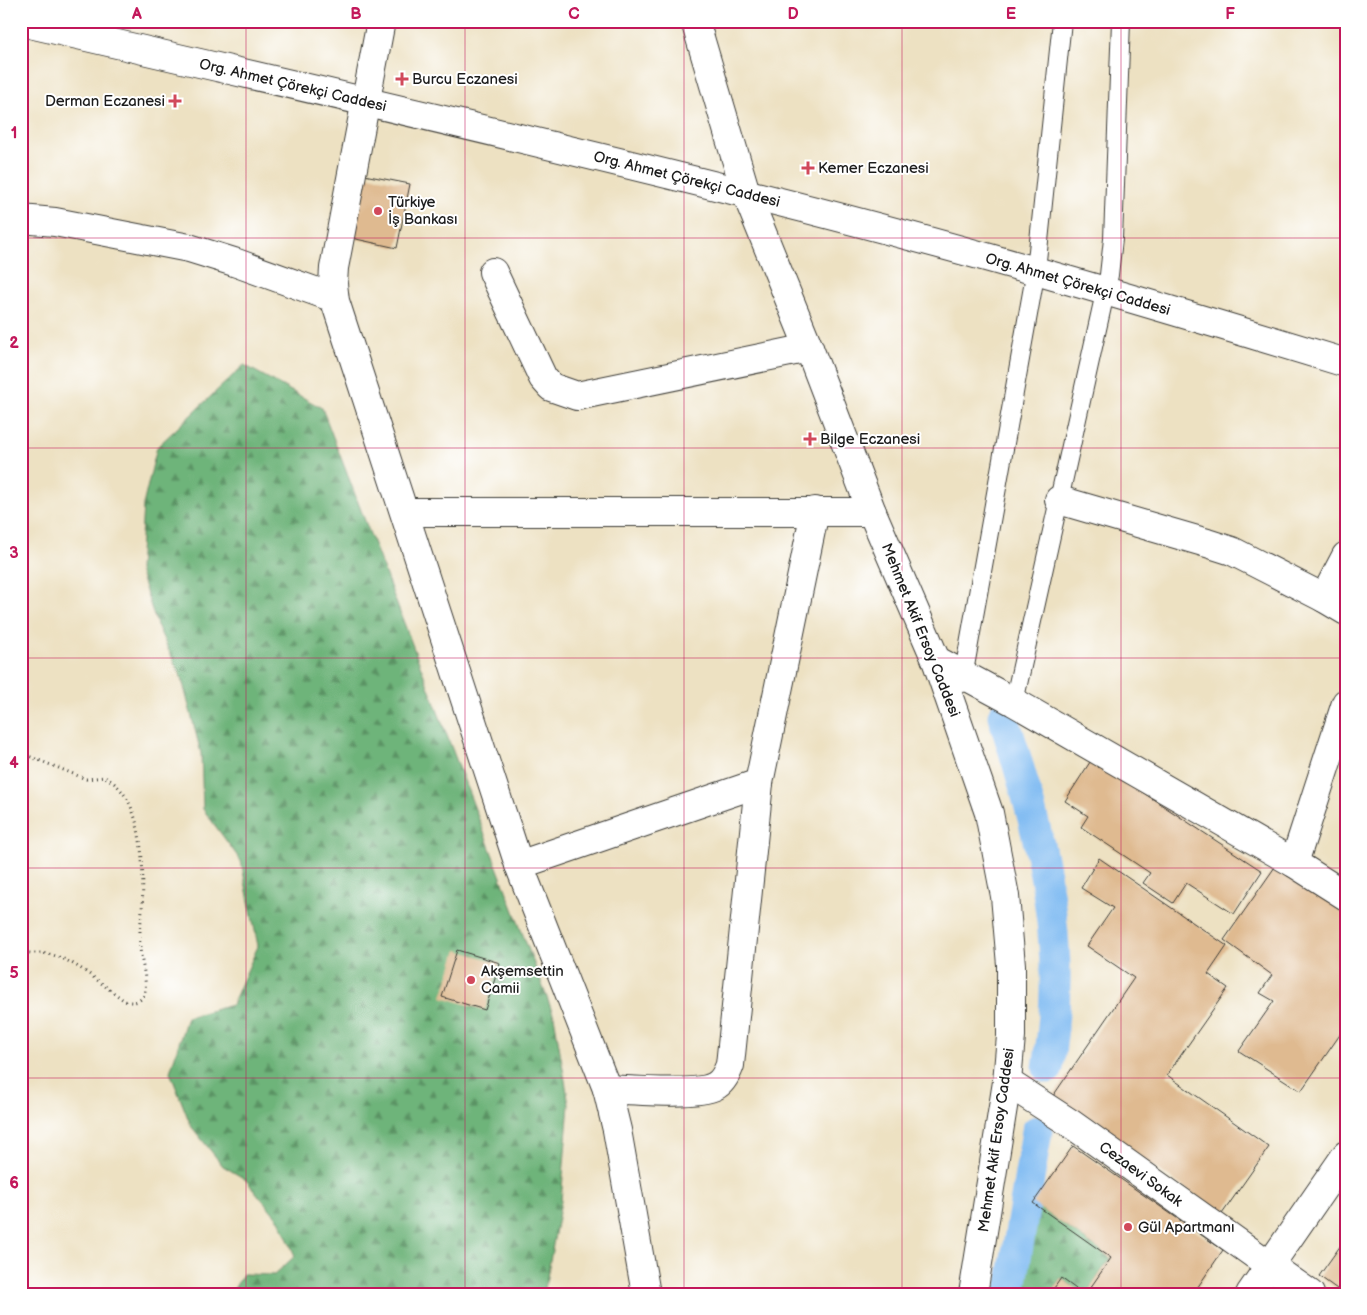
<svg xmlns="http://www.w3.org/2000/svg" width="1367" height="1315" font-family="'Balsamiq Sans',sans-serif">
	<defs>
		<pattern id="forest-firs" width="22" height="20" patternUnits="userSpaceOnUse" patternTransform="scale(1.25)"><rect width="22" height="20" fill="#6eb47a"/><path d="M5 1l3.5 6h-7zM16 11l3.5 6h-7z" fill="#5a9263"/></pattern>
	</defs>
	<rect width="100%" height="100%" fill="#fff"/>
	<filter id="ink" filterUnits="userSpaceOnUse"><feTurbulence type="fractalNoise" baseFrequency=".02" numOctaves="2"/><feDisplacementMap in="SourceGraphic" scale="10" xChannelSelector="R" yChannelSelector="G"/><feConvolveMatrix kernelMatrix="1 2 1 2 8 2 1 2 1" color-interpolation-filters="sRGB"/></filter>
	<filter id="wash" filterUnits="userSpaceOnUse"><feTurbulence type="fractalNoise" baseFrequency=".0096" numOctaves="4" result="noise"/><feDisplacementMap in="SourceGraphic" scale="20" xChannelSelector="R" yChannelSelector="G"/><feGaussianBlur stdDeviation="1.12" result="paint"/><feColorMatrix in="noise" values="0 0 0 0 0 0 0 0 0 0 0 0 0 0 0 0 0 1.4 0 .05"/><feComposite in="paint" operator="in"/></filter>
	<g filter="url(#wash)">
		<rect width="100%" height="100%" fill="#ede1c2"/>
		<g fill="url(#forest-firs)" stroke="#45684b">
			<polygon points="244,365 322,408 554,1016 569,1104 561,1201 544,1294 233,1294 234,1289 243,1274 274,1275 295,1256 280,1221 245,1179 223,1166 191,1126 170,1072 187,1017 232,1005 258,946 241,861 203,809 201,753 182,679 157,625 139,570 143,505 157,447"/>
			<polygon points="1033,1203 1111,1258 1086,1294 1083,1294 1061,1278 1050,1294 1016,1294"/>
		</g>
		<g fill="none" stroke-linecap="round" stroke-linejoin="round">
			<g stroke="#80bbf2" stroke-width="31">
				<path d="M1003,716C1027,792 1049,867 1054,946C1057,987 1054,1028 1048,1068"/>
				<polyline points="1010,1294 1037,1131"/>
			</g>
		</g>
		<g id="blocks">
			<g fill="#dfba90">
				<polygon points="359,174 410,184 397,248 347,237"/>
				<polygon points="1092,759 1262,871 1234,914 1186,883 1173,903 1143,883 1150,873 1081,827 1088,816 1065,801"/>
				<polygon points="1099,858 1227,946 1208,974 1228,988 1167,1075 1269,1147 1222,1214 1053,1096 1134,978 1087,946 1113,908 1081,888"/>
				<polygon points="1277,864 1346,912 1346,1026 1301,1091 1239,1051 1274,1001 1260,993 1272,975 1224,940"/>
				<polygon points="457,950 500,963 485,1010 442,997"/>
				<polygon points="1073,1146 1223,1250 1193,1294 1086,1294 1111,1258 1033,1203"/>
				<polygon points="1346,1238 1346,1294 1344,1294 1319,1276"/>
				<polygon points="1061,1278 1083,1294 1050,1294"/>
			</g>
		</g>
	</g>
	<g filter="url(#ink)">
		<use href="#blocks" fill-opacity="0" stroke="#3b3a35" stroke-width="1"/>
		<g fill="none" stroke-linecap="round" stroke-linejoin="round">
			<defs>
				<g id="service">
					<polyline points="962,683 1036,270 1062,21"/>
					<polyline points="1014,702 1109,275 1113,239 1121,21"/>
				</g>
				<g id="minor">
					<polyline points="381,21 334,268 333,284 335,301 519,865 607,1089 617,1130 646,1294"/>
					<polyline points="21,219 55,222 189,248 234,262 334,298"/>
					<polyline points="493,272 543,378 551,387 577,396 809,348"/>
					<polyline points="1059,500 1207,543 1232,551 1324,598 1346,556"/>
					<polyline points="405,512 872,512"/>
					<polyline points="1324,598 1346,611"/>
					<polyline points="936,660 1014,702 1294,863 1346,896"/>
					<polyline points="1294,863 1346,703"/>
					<polyline points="519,865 759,783"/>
					<polyline points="1007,1082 1070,1123 1310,1294"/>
					<path d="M607,1089C630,1090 697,1096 715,1086C723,1082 727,1073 730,1065L759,783L815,511"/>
				</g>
				<g id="tertiary">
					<polyline points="695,21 746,193 809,348 872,512 936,660 989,813 1005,896 1011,965 1011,1036 1007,1082 973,1294"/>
					<polyline points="1250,1294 1346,1155"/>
				</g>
				<path id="secondary" d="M21,22C262,77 504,133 744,193C946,243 1146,302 1346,363"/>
			</defs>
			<use href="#service" stroke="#3b3a35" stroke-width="20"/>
			<use href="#minor" stroke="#3b3a35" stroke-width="30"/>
			<use href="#tertiary" stroke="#3b3a35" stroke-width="30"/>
			<use href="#secondary" stroke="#3b3a35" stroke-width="30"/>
			<path stroke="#3b3a35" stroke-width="3" stroke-dasharray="1 4" stroke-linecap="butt" d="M21,753L86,779L105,777C110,780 116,784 120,789C144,816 144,875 142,910C141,922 139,934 140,945C140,959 147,976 145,991C144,1001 134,1004 125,1001C105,987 80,964 56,956C45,952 33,953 21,953"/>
			<use href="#service" stroke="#fff" stroke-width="18"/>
			<use href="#minor" stroke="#fff" stroke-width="28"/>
			<use href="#tertiary" stroke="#fff" stroke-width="28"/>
			<use href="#secondary" stroke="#fff" stroke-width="28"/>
		</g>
	</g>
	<path fill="none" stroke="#c2185b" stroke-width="1" stroke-opacity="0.55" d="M246,21V1294M465,21V1294M684,21V1294M902,21V1294M1121,21V1294M21,238H1346M21,448H1346M21,658H1346M21,868H1346M21,1078H1346"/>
	<g fill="#d1495b" stroke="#fff" stroke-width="2">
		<path d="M399.5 71.5h5v5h5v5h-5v5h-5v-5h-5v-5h5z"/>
		<path d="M172.5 93.5h5v5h5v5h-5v5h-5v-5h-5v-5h5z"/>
		<path d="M805.5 160.5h5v5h5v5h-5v5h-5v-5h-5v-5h5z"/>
		<circle cx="378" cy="211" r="5"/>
		<path d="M807.5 431.5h5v5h5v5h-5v5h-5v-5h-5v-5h5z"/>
		<circle cx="471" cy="980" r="5"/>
		<circle cx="1128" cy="1227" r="5"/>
	</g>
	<g text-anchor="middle" stroke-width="4" stroke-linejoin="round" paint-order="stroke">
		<g font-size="15" fill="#1c1c1c" stroke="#fff" text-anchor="start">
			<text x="412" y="84">Burcu Eczanesi</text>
			<text x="165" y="106" text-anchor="end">Derman Eczanesi</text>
			<text x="818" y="173">Kemer Eczanesi</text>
			<text x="388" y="207">Türkiye<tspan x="388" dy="17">İş Bankası</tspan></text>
			<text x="820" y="444">Bilge Eczanesi</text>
			<text x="481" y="976">Akşemsettin<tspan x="481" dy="17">Camii</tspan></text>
			<text x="1138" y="1232">Gül Apartmanı</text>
		</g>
		<g font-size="15" fill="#1c1c1c" stroke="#fff">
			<text transform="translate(293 85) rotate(13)" y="5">Org. Ahmet Çörekçi Caddesi</text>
			<text transform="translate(687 179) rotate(14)" y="5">Org. Ahmet Çörekçi Caddesi</text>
			<text transform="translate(1078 284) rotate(16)" y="5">Org. Ahmet Çörekçi Caddesi</text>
			<text transform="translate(921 630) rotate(68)" y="5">Mehmet Akif Ersoy Caddesi</text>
			<text transform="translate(996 1140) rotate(-82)" y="5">Mehmet Akif Ersoy Caddesi</text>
			<text transform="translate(1141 1174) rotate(36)" y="5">Cezaevi Sokak</text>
		</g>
	</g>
	<rect width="1367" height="1315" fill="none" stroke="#fff" stroke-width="55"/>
	<rect x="28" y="28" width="1312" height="1260" fill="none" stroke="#c2185b" stroke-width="2"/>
	<g font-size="16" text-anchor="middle" font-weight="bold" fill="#c2185b">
		<text x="137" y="19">A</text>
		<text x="356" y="19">B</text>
		<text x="574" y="19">C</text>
		<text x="793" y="19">D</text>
		<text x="1011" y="19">E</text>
		<text x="1230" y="19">F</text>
		<text x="14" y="138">1</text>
		<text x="14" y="348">2</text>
		<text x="14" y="558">3</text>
		<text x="14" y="768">4</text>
		<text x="14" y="978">5</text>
		<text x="14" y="1188">6</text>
	</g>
</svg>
